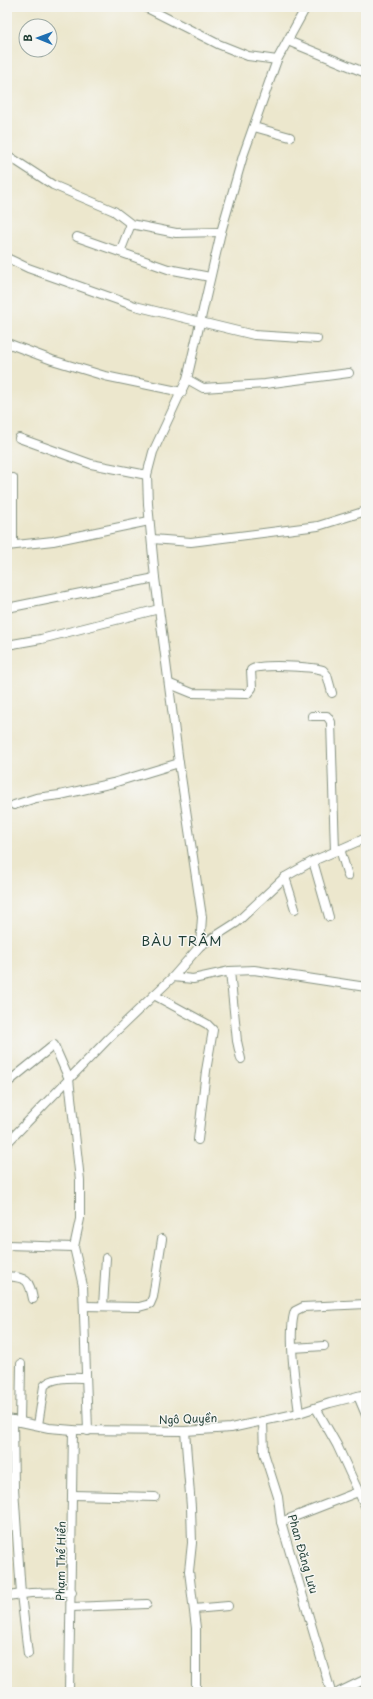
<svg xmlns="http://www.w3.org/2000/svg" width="373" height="1699" font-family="'Playpen Sans',sans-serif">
	<rect width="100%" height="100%" fill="#f6f6f2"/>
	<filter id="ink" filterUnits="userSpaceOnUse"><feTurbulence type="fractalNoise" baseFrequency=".025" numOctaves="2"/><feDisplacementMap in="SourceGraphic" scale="8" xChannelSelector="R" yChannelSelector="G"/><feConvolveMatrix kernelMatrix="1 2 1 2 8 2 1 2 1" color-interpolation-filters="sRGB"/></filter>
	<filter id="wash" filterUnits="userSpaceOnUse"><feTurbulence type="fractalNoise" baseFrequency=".012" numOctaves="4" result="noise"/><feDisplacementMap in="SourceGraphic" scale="16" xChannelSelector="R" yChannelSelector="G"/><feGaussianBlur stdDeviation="0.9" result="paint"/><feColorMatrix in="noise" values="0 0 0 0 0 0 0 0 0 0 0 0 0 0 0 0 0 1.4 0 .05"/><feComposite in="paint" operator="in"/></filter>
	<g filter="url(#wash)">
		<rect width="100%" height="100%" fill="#ece7cd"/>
	</g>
	<g filter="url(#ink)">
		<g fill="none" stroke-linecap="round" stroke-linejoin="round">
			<defs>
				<g id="minor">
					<polyline points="145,7 218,44 248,56 277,60"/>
					<polyline points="288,41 366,73"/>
					<polyline points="254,127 290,137"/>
					<polyline points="7,155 53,185 114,211 131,224 176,233 221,232"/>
					<polyline points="77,237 168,269 210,277"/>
					<polyline points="120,252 131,224"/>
					<polyline points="7,258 28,268 135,306 254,335 317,339"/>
					<polyline points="7,343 52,360 105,376 182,392"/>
					<polyline points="187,379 203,388 265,384 349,373"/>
					<polyline points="19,438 91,464 147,475"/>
					<polyline points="13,478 13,545"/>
					<polyline points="152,539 191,542 318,526 366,511"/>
					<polyline points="7,546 53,541 149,521"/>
					<polyline points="7,608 155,578"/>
					<polyline points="7,645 41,639 159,609"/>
					<path d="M170,684L192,693L247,694L252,688L251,670C257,663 313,667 323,670L327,675L332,693"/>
					<polyline points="312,716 327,716 331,722 335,851"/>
					<polyline points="14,805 36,798 60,795 113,783 179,763"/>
					<polyline points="340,849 348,876"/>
					<polyline points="313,861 329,917"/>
					<polyline points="285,877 295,909"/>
					<polyline points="200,946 236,923 285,877 313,861 366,838"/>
					<polyline points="230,971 237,1041 241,1059"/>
					<polyline points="173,977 193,979 230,971 254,970 366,987"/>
					<polyline points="154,995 207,1024 213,1030 206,1071 198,1140"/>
					<polyline points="7,1083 54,1045 69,1079 80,1180 80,1219 74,1247 83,1286 88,1431"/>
					<polyline points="7,1143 109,1038 173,977 200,946 202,917 179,763 155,578 148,504 147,475 153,452 187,379 221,232 243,156 277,60 306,7"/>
					<polyline points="7,1245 74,1247"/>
					<path d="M7,1276C27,1278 29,1279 33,1299"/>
					<polyline points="84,1306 139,1307 150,1304 153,1297 162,1239"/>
					<polyline points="103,1306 106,1258"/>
					<polyline points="293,1348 324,1346"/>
					<polyline points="358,1396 366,1415"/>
					<polyline points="316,1408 337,1445 366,1508"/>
					<path d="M299,1413C296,1390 287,1332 295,1311L303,1307L366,1304"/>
					<polyline points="7,1419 49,1428 73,1430 185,1431 231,1428 299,1413 330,1403 366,1394"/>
					<polyline points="13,1420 14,1488 21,1594 28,1654"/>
					<polyline points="263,1421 264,1453 278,1497 281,1522 331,1692"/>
					<polyline points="20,1422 21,1364"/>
					<path d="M38,1425L44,1386C53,1376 73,1378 86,1378"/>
					<polyline points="185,1431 191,1507 192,1543 189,1571 196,1628 196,1692"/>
					<polyline points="73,1495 155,1497"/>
					<polyline points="281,1522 358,1492"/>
					<polyline points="7,1596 31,1593 72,1592"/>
					<polyline points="72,1607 147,1604"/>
					<polyline points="194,1609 228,1606"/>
					<polyline points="69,1692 73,1430"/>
					<polyline points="339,1692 366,1679"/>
				</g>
			</defs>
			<use href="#minor" stroke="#869280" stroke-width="10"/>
			<use href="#minor" stroke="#fff" stroke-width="8"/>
		</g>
	</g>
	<g text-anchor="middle" stroke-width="3" stroke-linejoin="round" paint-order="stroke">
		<g font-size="11" fill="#1f3d34" stroke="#f6f6f2">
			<text transform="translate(188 1419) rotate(-2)" y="4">Ngô Quyền</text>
			<text transform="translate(303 1554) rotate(74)" y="4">Phan Đăng Lưu</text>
			<text transform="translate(61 1561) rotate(-89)" y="4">Phạm Thế Hiển</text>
		</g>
		<g font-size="13" letter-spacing="1" fill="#1f3d34" stroke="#f6f6f2">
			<text x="182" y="946">BÀU TRÂM</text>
		</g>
	</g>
	<rect width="373" height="1699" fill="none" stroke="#f6f6f2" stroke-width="24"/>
	<g transform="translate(38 38) rotate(271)"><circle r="19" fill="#f6f6f2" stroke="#a0aca6"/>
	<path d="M0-3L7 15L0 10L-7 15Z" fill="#1f6fb2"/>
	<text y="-6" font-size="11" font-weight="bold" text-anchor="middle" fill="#1f3d34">B</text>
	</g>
</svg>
